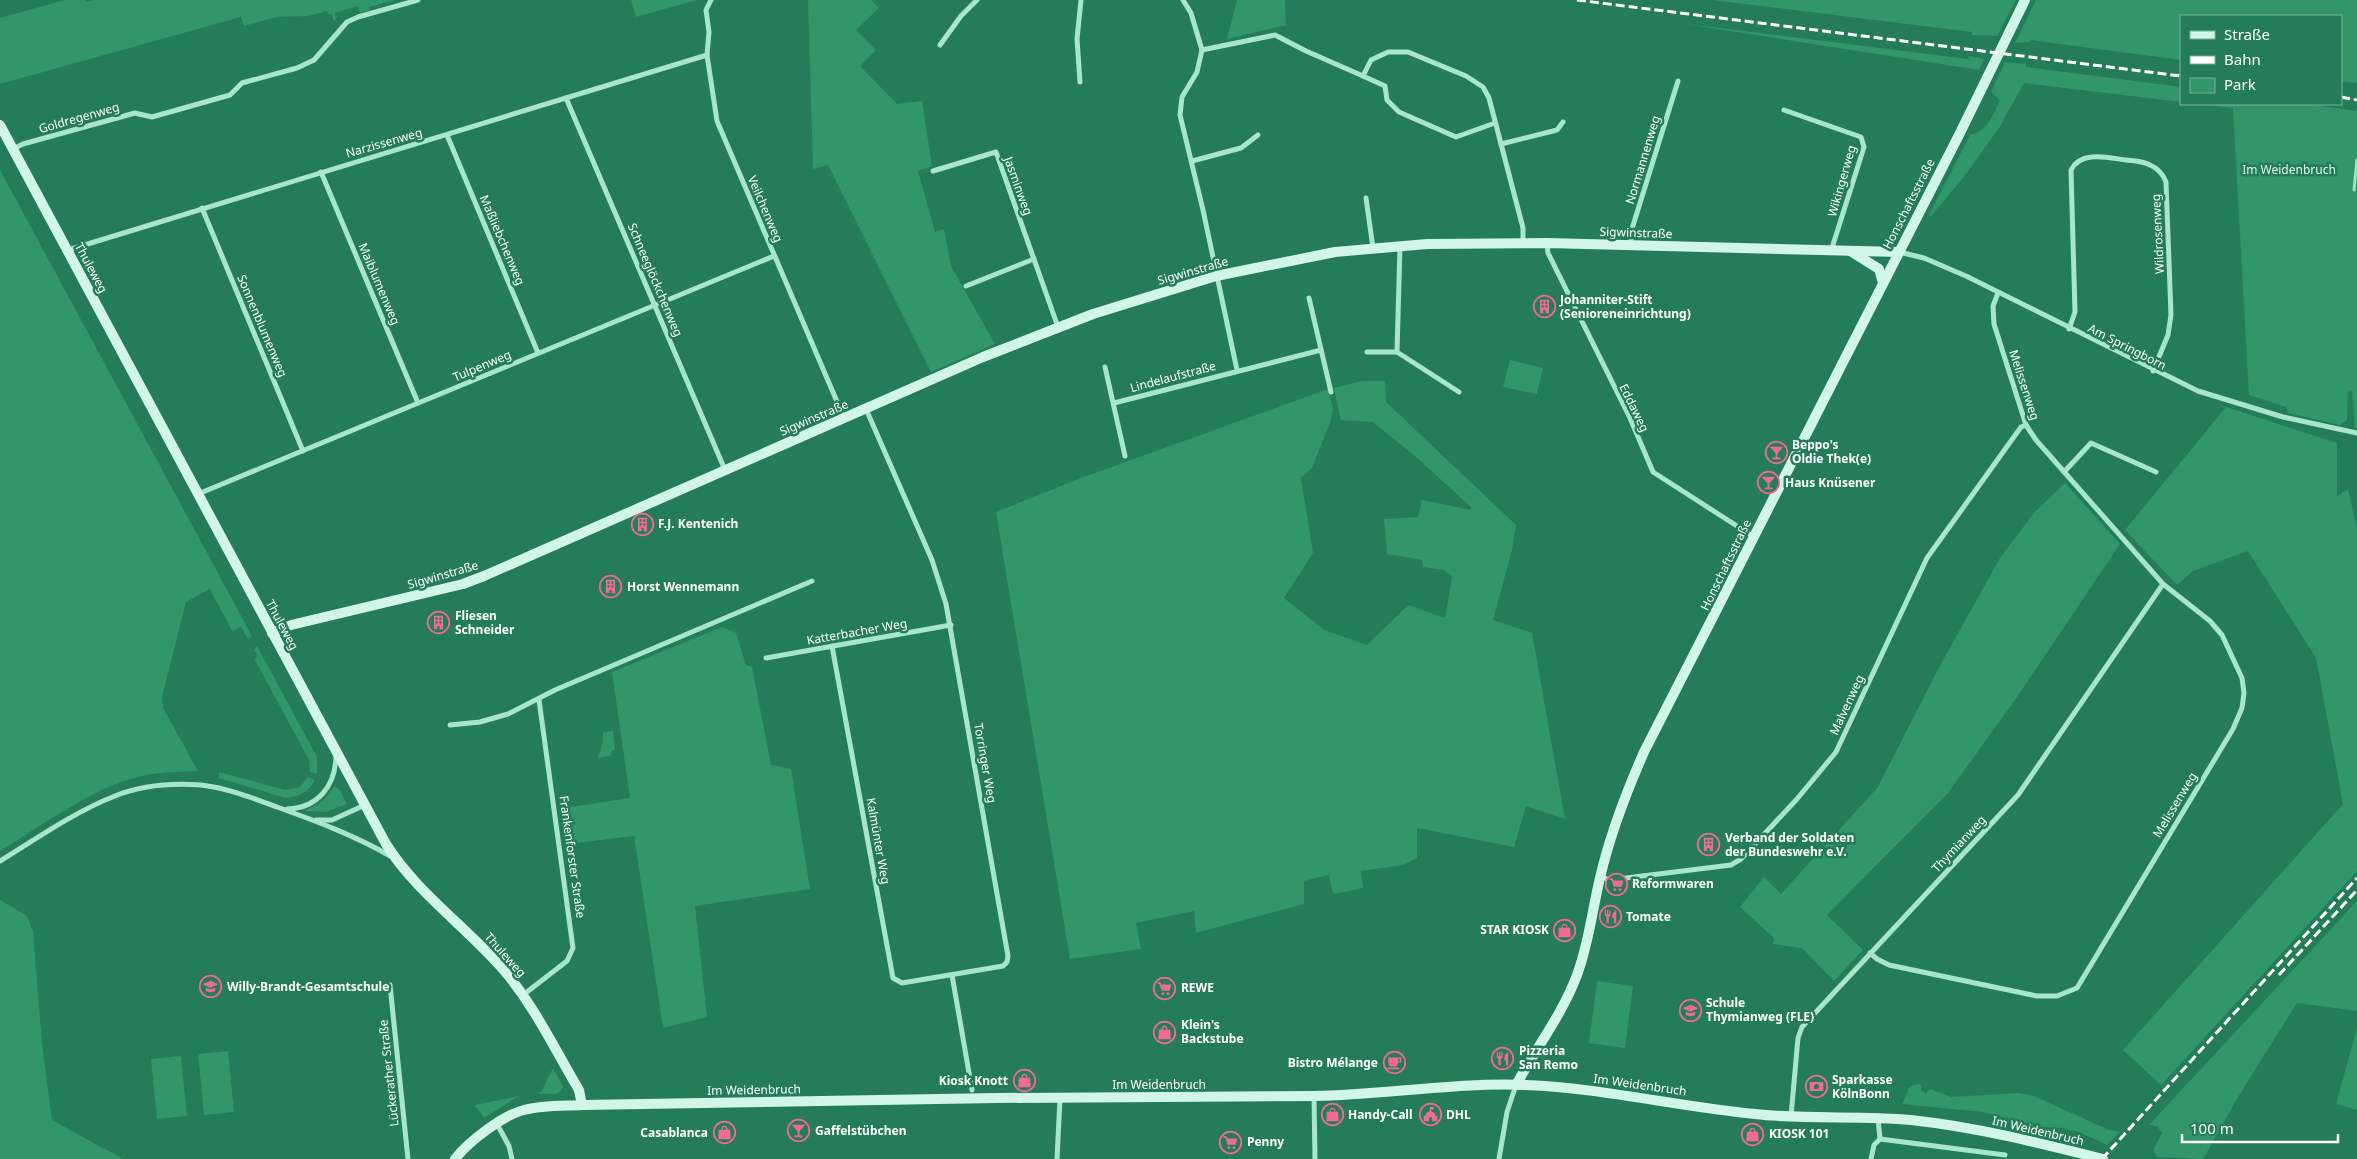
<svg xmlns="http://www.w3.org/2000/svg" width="2357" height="1159" font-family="'Noto Sans',sans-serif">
	<rect width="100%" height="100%" fill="#247d58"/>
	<g fill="#31966a">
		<polygon points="65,0 85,0 86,2 94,0 395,0 369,7 370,10 360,13 358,6 335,13 336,20 334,21 332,14 328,14 327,11 308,16 276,17 244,26 241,17 0,84 0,18"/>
		<polygon points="631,0 697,0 636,17"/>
		<polygon points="808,0 871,0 879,8 856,30 876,50 860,66 897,104 922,101 932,166 918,171 935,232 944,229 951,266 995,344 931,372 828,165 813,169"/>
		<polygon points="1237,0 1285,0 1286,25 1227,39"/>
		<polygon points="1712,0 2016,0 1997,36 1972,35 1972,32"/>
		<polygon points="2036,0 2357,0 2357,83 2341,81 2341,16 2181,16 2181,60 2030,40 2029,42 2015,43"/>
		<polygon points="1679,23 1968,59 1969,56 1984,59 1979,70"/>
		<path d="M2005,62L2026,64V67L2181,87V102L2024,83L1999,128L1963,178L1930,217L1929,215L1970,135C1988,131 1993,115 2000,100L1991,92Z"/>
		<polygon points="2197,104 2306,104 2357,111 2357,428 2355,428 2352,391 2348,392 2347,420 2340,425 2288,413 2286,407 2249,395 2233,108"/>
		<path d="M0,170L252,636L248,639L241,627L232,631L210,589L186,602L162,697L163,708L198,771C178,772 157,772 138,777C92,788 40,827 0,851Z"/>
		<polygon points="1510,360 1543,368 1537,394 1503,387"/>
		<polygon points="1362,381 1385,381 1386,402 1516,525 1512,550 1493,620 1532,633 1565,819 1526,806 1514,847 1417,828 1417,858 1403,865 1361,871 1363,888 1333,894 1329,875 1304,881 1304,904 1196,933 1194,911 1136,923 1141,949 1070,959 996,512 1081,478 1328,389 1333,409 1331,420 1312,468 1301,478 1313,553 1284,598 1324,630 1367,645 1408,605 1445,618 1452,576 1444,570 1423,567 1422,560 1387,554 1384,519 1418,517 1422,500 1471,510 1471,507 1416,457 1373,422 1341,420 1334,388"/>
		<polygon points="2226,407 2337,443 2337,496 2348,489 2357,529 2357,871 2161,1085 2123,1050 2343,804 2316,658 2248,551 2193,571 2177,585 2125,530"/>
		<polygon points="2065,483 2120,544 2017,697 1948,793 1827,915 1863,950 1834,981 1802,948 1773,944 1774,938 1740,907 1764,877 1781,894 1878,787 1937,671 2000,558 2034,513"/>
		<polygon points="722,627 736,633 746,665 752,667 771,765 791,769 810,889 695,906 707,1017 663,1028 634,836 569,844 564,808 630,798 612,672"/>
		<polygon points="257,646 317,757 317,774 310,772 309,760 255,660 257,655 254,650"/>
		<polygon points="613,731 615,749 612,751 610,756 598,758 603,741 603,732"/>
		<path d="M219,772L285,790L300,787L308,777L315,780C308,792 299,797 285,798L219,778Z"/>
		<polygon points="334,786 340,790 347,804 326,812 305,811 323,801"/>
		<polygon points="0,900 26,915 33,931 42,1044 52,1120 123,1159 0,1159"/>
		<polygon points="2357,901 2357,1011 2297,1003 2238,1097 2203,1159 2157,1157 2153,1150 2162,1133 2157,1126 2149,1125"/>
		<polygon points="1597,981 1633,986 1625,1048 1589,1043"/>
		<polygon points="2357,1028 2357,1110 2336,1104"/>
		<polygon points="228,1051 234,1112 204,1115 198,1054"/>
		<polygon points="181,1056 187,1116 157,1119 151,1059"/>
		<polygon points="553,1068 563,1087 561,1091 556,1094 538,1094 541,1092"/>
		<polygon points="1918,1084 1922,1085 1921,1091 1926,1093 1930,1089 1951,1097 2018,1093 2034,1096 2109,1130 2120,1132 2107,1145 2079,1132 2062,1128 2042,1127 1983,1112 1902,1104 1910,1086"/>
		<polygon points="519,1096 484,1118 475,1105"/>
	</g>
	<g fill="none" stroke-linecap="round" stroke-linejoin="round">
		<polyline stroke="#9ce6c5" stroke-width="3" points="2354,190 2357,160"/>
		<g stroke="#a8e5cb" stroke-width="5">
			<polyline points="711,0 706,10 709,32 707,55 717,121 844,418"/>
			<polyline points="1183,0 1191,13 1202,50 1197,72 1182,97 1180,115 1203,210 1237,370"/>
			<polyline points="940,45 961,16 977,0"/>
			<polyline points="1202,50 1275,35 1306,51 1363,76 1371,60 1388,52 1408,52 1466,76 1483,87 1489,98 1523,228 1523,243"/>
			<polyline points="1363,76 1385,86 1387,100 1399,112 1456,137 1495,123"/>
			<polyline points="1080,82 1077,39 1081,0"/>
			<polyline points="566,98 725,470"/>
			<polyline points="1784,110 1861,137 1864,147 1831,251"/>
			<polyline points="447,135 538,353"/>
			<polyline points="1501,144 1557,130 1563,122"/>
			<polyline points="13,149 23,144 135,113 152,117 230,95 242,83 297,68 314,60 347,22 358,17 418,0"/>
			<polyline points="1192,161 1241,148 1258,135"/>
			<polyline points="933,171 996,152 1058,327"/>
			<polyline points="321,172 418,403"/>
			<polyline points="1366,198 1373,248"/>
			<polyline points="202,208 303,451"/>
			<polyline points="1547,243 1548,253 1630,418 1653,472 1754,537"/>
			<polyline points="1631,245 1631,232 1678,81"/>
			<polyline points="1400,246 1397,352 1459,392"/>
			<polyline points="68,250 707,55"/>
			<polyline points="1899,252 1924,258 1966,276 2198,391 2283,417 2357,433"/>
			<polyline points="966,286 1034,259"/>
			<polyline points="1309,298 1331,392"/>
			<path d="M2069,329L2075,312L2071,170C2081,150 2109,158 2126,160C2134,161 2143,161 2150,165C2157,168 2163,174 2166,182L2171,315L2168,335L2153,371"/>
			<polyline points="1367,352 1397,352"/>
			<polyline points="1105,367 1125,456"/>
			<polyline points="1114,403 1321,350"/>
			<polyline points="2064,472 2091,443 2156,472"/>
			<polyline points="198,494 774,256"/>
			<polyline points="832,646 893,978 902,983 1003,966 1007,962 1008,956 946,604 932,560 866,409"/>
			<polyline points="766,658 951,625"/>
			<polyline points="450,725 480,722 508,714 555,690 812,581"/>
			<path d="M287,809C318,808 335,786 336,757"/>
			<polyline points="316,820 332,820 365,805"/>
			<path d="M0,861C36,839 76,811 115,796C142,785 173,783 201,785C227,788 253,798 277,807C316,821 356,836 392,857"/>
			<polyline points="1600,877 1610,880 1731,865 1741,859 1797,799 1836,752 1927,558 2021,427 2026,425"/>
			<polyline points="1870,953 1877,959 1889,965 2037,996 2057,996 2077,988 2233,729 2242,708 2244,693 2242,678 2222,635 2210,621 2163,584 2036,440 2026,425 1994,324 1993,306 1998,293"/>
			<polyline points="952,975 972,1090"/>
			<polyline points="390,985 408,1159"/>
			<polyline points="523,995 567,961 573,948 539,700"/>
			<polyline points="1314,1096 1315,1159"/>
			<polyline points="1791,1116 1798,1038 1802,1027 2018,795 2163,584"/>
			<polyline points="1878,1118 1880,1139"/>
			<polyline points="497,1124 509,1146 512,1159"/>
			<polyline points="1880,1139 2005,1155"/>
			<polyline points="1057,1159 1060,1099"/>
			<polyline points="1499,1159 1507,1112 1516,1085"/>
			<polyline points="1871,1159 1874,1145 1880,1139"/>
		</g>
		<g stroke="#d1f5e6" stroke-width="10">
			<path d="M0,125L386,844C416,892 464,925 501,967C533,1003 554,1048 579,1090L582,1105"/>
			<polyline points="1852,252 1879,269 1883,283"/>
			<polyline points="272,633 291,625 463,584 484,576 983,357 1093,314 1216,276 1335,252 1427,244 1547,243 1899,252"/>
			<path d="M1516,1085C1536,1048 1562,1015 1577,975C1589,943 1592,911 1600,878C1610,834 1626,793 1644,752L1960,133L2025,0"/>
			<path d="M455,1159C468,1142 503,1115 524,1110C542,1105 564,1106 582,1105L997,1098L1314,1096C1385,1095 1455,1082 1526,1085C1603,1088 1679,1107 1755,1114C1807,1120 1859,1115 1911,1120C1976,1127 2040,1143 2103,1159"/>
		</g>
		<g stroke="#fff" stroke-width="3" stroke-dasharray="9 4" stroke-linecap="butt">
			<polyline points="1577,0 2181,76"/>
			<polyline points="2341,97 2357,100"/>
			<polyline points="2279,975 2357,890"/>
			<polyline points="2102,1159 2357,878"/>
		</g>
	</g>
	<defs>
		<symbol id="building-ring" viewBox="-11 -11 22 22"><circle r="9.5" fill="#247d58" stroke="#f06b8f" stroke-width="1.5"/><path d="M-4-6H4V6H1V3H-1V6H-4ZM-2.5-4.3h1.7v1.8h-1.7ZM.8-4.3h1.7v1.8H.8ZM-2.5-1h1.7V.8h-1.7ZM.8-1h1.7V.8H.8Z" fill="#f06b8f"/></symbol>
		<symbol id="bar-ring" viewBox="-11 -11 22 22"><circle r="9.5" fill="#247d58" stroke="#f06b8f" stroke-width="1.5"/><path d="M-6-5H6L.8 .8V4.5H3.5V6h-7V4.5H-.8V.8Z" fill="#f06b8f"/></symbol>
		<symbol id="supermarket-ring" viewBox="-11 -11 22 22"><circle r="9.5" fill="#247d58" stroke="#f06b8f" stroke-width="1.5"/><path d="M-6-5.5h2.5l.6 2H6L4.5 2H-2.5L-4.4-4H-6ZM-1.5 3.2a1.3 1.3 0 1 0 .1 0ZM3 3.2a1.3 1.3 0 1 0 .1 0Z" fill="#f06b8f"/></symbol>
		<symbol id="restaurant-ring" viewBox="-11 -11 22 22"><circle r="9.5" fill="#247d58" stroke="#f06b8f" stroke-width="1.5"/><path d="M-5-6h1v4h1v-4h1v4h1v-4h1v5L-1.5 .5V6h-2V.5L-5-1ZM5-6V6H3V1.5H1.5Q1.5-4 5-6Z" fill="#f06b8f"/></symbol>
		<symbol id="shop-ring" viewBox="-11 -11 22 22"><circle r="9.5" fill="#247d58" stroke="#f06b8f" stroke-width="1.5"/><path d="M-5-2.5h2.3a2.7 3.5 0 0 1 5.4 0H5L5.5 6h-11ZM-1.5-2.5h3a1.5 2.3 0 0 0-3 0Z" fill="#f06b8f"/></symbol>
		<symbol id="school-ring" viewBox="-11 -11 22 22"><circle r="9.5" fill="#247d58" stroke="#f06b8f" stroke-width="1.5"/><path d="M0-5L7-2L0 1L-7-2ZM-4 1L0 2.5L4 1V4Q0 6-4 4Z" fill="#f06b8f"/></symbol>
		<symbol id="cafe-ring" viewBox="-11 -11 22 22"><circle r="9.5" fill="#247d58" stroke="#f06b8f" stroke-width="1.5"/><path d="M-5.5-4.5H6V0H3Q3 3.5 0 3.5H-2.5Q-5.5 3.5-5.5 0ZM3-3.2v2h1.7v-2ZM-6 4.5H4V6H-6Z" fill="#f06b8f"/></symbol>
		<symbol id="bank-ring" viewBox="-11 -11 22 22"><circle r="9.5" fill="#247d58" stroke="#f06b8f" stroke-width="1.5"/><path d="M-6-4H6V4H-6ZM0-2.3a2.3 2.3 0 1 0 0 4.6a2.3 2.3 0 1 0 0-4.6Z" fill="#f06b8f"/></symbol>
		<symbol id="civic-ring" viewBox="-11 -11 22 22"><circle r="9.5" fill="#247d58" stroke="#f06b8f" stroke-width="1.5"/><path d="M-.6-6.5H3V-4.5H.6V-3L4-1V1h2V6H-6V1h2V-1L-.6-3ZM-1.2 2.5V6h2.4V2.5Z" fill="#f06b8f"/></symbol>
	</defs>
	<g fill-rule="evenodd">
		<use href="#building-ring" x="1532" y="294" width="25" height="25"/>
		<use href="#bar-ring" x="1764" y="440" width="25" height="25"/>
		<use href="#bar-ring" x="1756" y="470" width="25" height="25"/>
		<use href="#building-ring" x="630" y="512" width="25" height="25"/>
		<use href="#building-ring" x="598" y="574" width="25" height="25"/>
		<use href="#building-ring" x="426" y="610" width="25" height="25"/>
		<use href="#building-ring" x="1696" y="832" width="25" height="25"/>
		<use href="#supermarket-ring" x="1604" y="872" width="25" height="25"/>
		<use href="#restaurant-ring" x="1598" y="904" width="25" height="25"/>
		<use href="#shop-ring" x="1552" y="918" width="25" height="25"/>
		<use href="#school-ring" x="198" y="974" width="25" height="25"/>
		<use href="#supermarket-ring" x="1152" y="976" width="25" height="25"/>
		<use href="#school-ring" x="1678" y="998" width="25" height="25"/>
		<use href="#shop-ring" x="1152" y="1020" width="25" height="25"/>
		<use href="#restaurant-ring" x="1490" y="1046" width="25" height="25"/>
		<use href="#cafe-ring" x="1382" y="1050" width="25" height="25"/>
		<use href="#shop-ring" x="1012" y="1068" width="25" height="25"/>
		<use href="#bank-ring" x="1804" y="1074" width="25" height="25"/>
		<use href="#shop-ring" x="1320" y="1102" width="25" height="25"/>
		<use href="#civic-ring" x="1418" y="1102" width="25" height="25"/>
		<use href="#bar-ring" x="786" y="1118" width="25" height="25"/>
		<use href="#shop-ring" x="712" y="1120" width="25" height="25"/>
		<use href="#shop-ring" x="1740" y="1122" width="25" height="25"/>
		<use href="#supermarket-ring" x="1218" y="1130" width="25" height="25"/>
	</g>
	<g text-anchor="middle" stroke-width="5" stroke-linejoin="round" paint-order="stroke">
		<g font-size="12" fill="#fff" stroke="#247d58">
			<text transform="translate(79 118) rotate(-16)" y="4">Goldregenweg</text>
			<text transform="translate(384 143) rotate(-16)" y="4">Narzissenweg</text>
			<text transform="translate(1643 160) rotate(-73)" y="4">Normannenweg</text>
			<text transform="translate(1842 181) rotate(-74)" y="4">Wikingerweg</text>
			<text transform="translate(1018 186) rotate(70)" y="4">Jasminweg</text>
			<text transform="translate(1909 204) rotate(-63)" y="4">Honschaftsstraße</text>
			<text transform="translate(765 209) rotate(67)" y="4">Veilchenweg</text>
			<text transform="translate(1636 233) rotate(2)" y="4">Sigwinstraße</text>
			<text transform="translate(2158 234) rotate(-93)" y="4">Wildrosenweg</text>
			<text transform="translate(502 240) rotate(67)" y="4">Maßliebchenweg</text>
			<text transform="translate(91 268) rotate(62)" y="4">Thuleweg</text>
			<text transform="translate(1193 271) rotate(-16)" y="4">Sigwinstraße</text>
			<text transform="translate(655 280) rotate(67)" y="4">Schneeglöckchenweg</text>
			<text transform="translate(379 284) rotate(67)" y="4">Maiblumenweg</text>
			<text transform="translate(262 326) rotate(67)" y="4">Sonnenblumenweg</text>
			<text transform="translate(2127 347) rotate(27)" y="4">Am Springborn</text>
			<text transform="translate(482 366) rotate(-23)" y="4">Tulpenweg</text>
			<text transform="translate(1173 377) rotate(-15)" y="4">Lindelaufstraße</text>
			<text transform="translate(2024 385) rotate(72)" y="4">Melissenweg</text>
			<text transform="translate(1634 408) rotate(64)" y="4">Eddaweg</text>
			<text transform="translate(814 418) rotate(-23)" y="4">Sigwinstraße</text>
			<text transform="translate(1726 565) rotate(-64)" y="4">Honschaftsstraße</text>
			<text transform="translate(443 575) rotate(-16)" y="4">Sigwinstraße</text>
			<text transform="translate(282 625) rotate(62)" y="4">Thuleweg</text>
			<text transform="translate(857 632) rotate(-10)" y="4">Katterbacher Weg</text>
			<text transform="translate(1847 705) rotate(-65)" y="4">Malvenweg</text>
			<text transform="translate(985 763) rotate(80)" y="4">Torringer Weg</text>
			<text transform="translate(2175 805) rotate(-59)" y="4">Melissenweg</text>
			<text transform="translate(878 841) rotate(80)" y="4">Kalmünter Weg</text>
			<text transform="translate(1959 844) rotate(-47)" y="4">Thymianweg</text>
			<text transform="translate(572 857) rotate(82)" y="4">Frankenforster Straße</text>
			<text transform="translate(505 955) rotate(48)" y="4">Thuleweg</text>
			<text transform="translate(389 1073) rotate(-96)" y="4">Lückerather Straße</text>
			<text x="1159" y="1089">Im Weidenbruch</text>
			<text transform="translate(1640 1085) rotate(8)" y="4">Im Weidenbruch</text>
			<text transform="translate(754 1090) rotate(-1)" y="4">Im Weidenbruch</text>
			<text transform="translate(2038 1131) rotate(13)" y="4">Im Weidenbruch</text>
		</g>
		<g font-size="12" fill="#ddf8ec" stroke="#247d58">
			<text x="2289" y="174">Im Weidenbruch</text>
		</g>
		<g font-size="12" font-weight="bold" fill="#fff" stroke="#247d58" text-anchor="start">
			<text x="1560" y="304">Johanniter-Stift<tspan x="1560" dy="14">(Senioreneinrichtung)</tspan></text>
			<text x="1792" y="449">Beppo's<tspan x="1792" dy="14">Oldie Thek(e)</tspan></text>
			<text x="1785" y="487">Haus Knüsener</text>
			<text x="658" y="528">F.J. Kentenich</text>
			<text x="627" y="591">Horst Wennemann</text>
			<text x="455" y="620">Fliesen<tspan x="455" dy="14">Schneider</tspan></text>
			<text x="1725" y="842">Verband der Soldaten<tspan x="1725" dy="14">der Bundeswehr e.V.</tspan></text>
			<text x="1632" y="888">Reformwaren</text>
			<text x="1626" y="921">Tomate</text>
			<text x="1549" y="934" text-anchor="end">STAR KIOSK</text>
			<text x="227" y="991">Willy-Brandt-Gesamtschule</text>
			<text x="1181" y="992">REWE</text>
			<text x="1706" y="1007">Schule<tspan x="1706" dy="14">Thymianweg (FLE)</tspan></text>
			<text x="1181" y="1029">Klein's<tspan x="1181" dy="14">Backstube</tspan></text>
			<text x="1519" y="1055">Pizzeria<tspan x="1519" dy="14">San Remo</tspan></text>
			<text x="1378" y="1067" text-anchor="end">Bistro Mélange</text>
			<text x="1832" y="1084">Sparkasse<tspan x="1832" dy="14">KölnBonn</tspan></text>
			<text x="1008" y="1085" text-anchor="end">Kiosk Knott</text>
			<text x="1348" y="1119">Handy-Call</text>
			<text x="1446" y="1119">DHL</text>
			<text x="815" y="1135">Gaffelstübchen</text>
			<text x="708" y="1137" text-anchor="end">Casablanca</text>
			<text x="1769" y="1138">KIOSK 101</text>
			<text x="1247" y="1146">Penny</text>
		</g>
	</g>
	<rect x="2180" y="15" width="162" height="90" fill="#247d58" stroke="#7cb19b"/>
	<rect x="2190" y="31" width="25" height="8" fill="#d1f5e6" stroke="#7cb19b"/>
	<text x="2224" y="40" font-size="15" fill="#ffffff">Straße</text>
	<rect x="2190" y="56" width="25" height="8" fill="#ffffff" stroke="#7cb19b"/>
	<text x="2224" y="65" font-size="15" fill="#ffffff">Bahn</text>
	<rect x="2190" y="78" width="25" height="15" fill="#31966a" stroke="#7cb19b"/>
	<text x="2224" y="90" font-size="15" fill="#ffffff">Park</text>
	<path d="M2182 1134v8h156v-8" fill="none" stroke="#ffffff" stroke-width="2.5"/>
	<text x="2190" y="1134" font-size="15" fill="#ffffff" stroke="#247d58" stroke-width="4" paint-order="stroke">100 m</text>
</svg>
